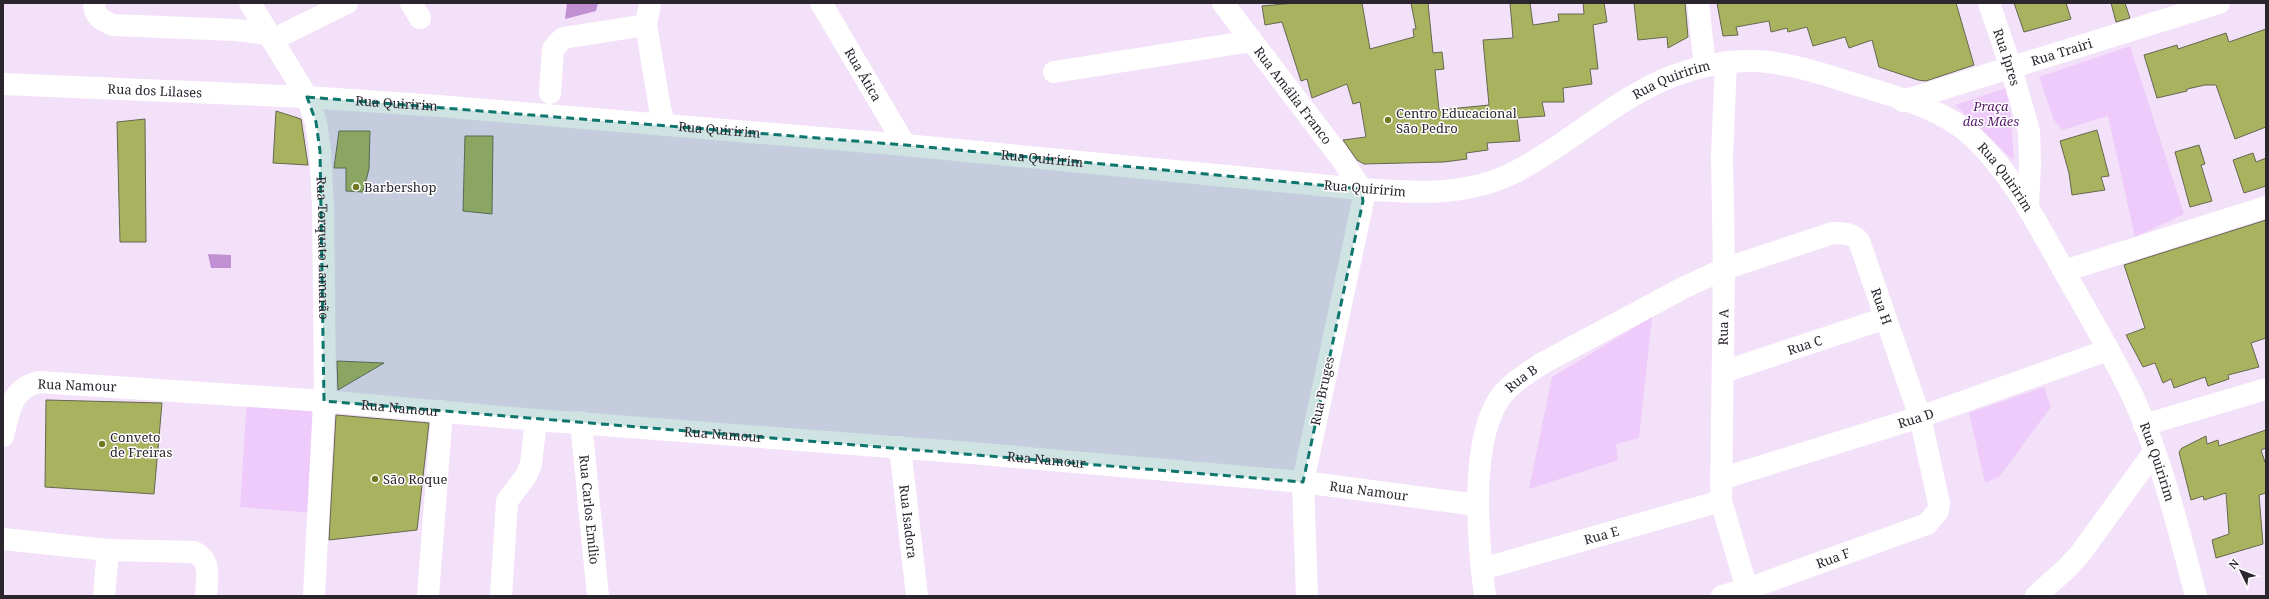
<svg xmlns="http://www.w3.org/2000/svg" width="2269" height="599" font-family="'Noto Serif',serif">
	<rect width="100%" height="100%" fill="#f3e1f9"/>
	<g fill="#eecbfb">
		<polygon points="2130,46 2184,214 2135,237 2108,116 2062,130 2054,120 2039,77"/>
		<polygon points="2009,87 2014,161 1955,105"/>
		<polygon points="1652,317 1639,438 1616,444 1618,460 1529,489 1552,377"/>
		<polygon points="2044,387 2051,407 1999,477 1985,483 1969,413"/>
		<polygon points="247,398 317,406 312,513 240,507"/>
	</g>
	<g fill="#c090d3">
		<polygon points="567,3 598,3 596,11 565,19"/>
		<polygon points="208,254 231,255 231,268 211,268"/>
	</g>
	<g fill="#a9b25f" stroke="#64684f">
		<polygon points="1294,3 1362,3 1370,49 1414,37 1413,29 1416,29 1411,3 1428,3 1433,53 1442,52 1444,69 1435,70 1439,110 1489,105 1483,40 1513,38 1510,3 1530,3 1533,25 1559,21 1558,14 1584,14 1583,3 1604,3 1607,22 1593,25 1598,69 1590,69 1592,84 1563,88 1564,102 1542,102 1545,116 1517,118 1520,141 1487,143 1488,150 1466,153 1467,159 1444,162 1364,164 1357,160 1343,140 1366,137 1360,102 1353,104 1347,84 1312,98 1307,79 1301,81 1282,22 1265,25 1262,6"/>
		<polygon points="1634,3 1685,3 1688,37 1668,48 1667,37 1638,40"/>
		<polygon points="1717,3 1956,3 1974,65 1926,81 1918,80 1879,67 1872,40 1849,48 1845,37 1813,46 1807,27 1788,32 1787,28 1771,32 1769,21 1736,27 1738,35 1723,36"/>
		<polygon points="2014,3 2066,3 2071,19 2024,32"/>
		<polygon points="2111,3 2125,3 2130,18 2116,22"/>
		<polygon points="2266,29 2266,127 2235,139 2216,85 2205,85 2187,89 2187,91 2157,98 2144,55 2177,45 2178,49 2226,33 2229,42"/>
		<polygon points="276,111 301,119 308,165 273,163"/>
		<polygon points="145,119 146,242 120,242 117,122"/>
		<polygon points="2097,130 2109,176 2101,177 2105,190 2072,195 2069,173 2060,141"/>
		<polygon points="339,131 370,131 369,169 363,192 346,191 346,168 334,168"/>
		<polygon points="465,136 493,136 492,214 463,211"/>
		<polygon points="2199,145 2205,164 2201,165 2212,201 2190,207 2175,152"/>
		<polygon points="2253,153 2256,162 2266,158 2266,186 2244,193 2233,160"/>
		<polygon points="2266,220 2266,338 2251,343 2259,367 2228,375 2229,379 2208,386 2205,377 2174,388 2171,379 2163,383 2155,363 2143,367 2126,335 2145,328 2124,265"/>
		<polygon points="337,361 384,363 338,390"/>
		<polygon points="46,400 162,403 154,494 45,487"/>
		<polygon points="336,415 429,423 417,530 329,540"/>
		<polygon points="2266,430 2266,448 2261,450 2266,465 2266,493 2259,495 2263,544 2216,558 2212,540 2229,534 2226,493 2204,500 2203,496 2191,500 2179,452 2182,448 2206,436 2207,444 2218,440 2219,446"/>
	</g>
	<g fill="none" stroke-linecap="round" stroke-linejoin="round">
		<g stroke="#fff" stroke-width="22">
			<path d="M94,3C94,16 101,20 113,25L236,30L268,34"/>
			<path id="s1" d="M250,3L307,97L316,122L320,151L323,206L325,384L314,596"/>
			<polyline points="411,3 420,18"/>
			<polyline points="650,3 646,25 660,109 665,125"/>
			<path id="s2" d="M821,3L905,145"/>
			<polyline points="1698,3 1705,66"/>
			<path id="s3" d="M1989,3L2011,68L2029,131L2030,163L2028,206"/>
			<polyline points="272,40 347,3"/>
			<polyline points="1726,62 1722,157 1724,269 1721,501 1747,589"/>
			<polyline points="1054,72 1252,41"/>
			<path id="s4" d="M3,84L307,97L439,106L905,145L1361,189L1363,201L1303,482L1307,596"/>
			<polyline points="550,93 553,49 563,38 646,25"/>
			<path id="s5" d="M1903,101L2219,3"/>
			<polyline points="2064,271 2266,207"/>
			<path id="s6" d="M1723,372L1886,318"/>
			<path id="s7" d="M581,422L598,596"/>
			<polyline points="2144,425 2266,389"/>
			<path id="s8" d="M3,436C10,411 10,389 39,382L324,401L536,420L971,453L1303,482L1477,505"/>
			<path id="s9" d="M900,447L917,596"/>
			<path id="s10" d="M1721,479L1920,417L2108,350"/>
			<path d="M3,539L108,550L194,552C212,560 207,579 206,596"/>
			<path id="s11" d="M1482,569L1721,501"/>
			<polyline points="104,596 108,550"/>
			<polyline points="428,596 442,411"/>
			<polyline points="501,596 507,501 526,476 531,464 536,420"/>
			<path id="s12" d="M1485,596C1478,542 1469,446 1499,399C1509,384 1527,374 1541,364L1683,288L1724,269L1833,233C1843,233 1852,233 1859,241L1920,417L1939,503L1938,511L1927,524L1747,589L1722,596"/>
			<polyline points="2036,596 2066,569 2080,554 2154,452"/>
		</g>
		<path stroke="#fff" stroke-width="22" id="s13" d="M1223,3L1341,158L1361,189C1414,193 1468,197 1517,171C1571,143 1616,98 1673,76C1739,51 1781,60 1845,81C1888,95 1941,106 1974,138C2011,173 2036,221 2060,264C2085,309 2112,353 2134,399C2162,461 2179,530 2196,596"/>
	</g>
	<path fill="#0f766e" fill-opacity="0.2" stroke="#0f766e" stroke-width="3" stroke-dasharray="8 5" stroke-linejoin="round" d="M307,97L905,145L1361,189L1363,201L1303,482L324,401L320,151L316,122Z"/>
	<g fill="#727923" stroke="#fff" stroke-width="1.5">
		<circle cx="1388" cy="120" r="4"/>
		<circle cx="356" cy="187" r="4"/>
		<circle cx="102" cy="444" r="4"/>
		<circle cx="375" cy="479" r="4"/>
	</g>
	<g text-anchor="middle" stroke-width="3" stroke-linejoin="round" paint-order="stroke">
		<g font-size="13" fill="#2b252e" stroke="#fff">
			<text dy="5" stroke="none"><textPath href="#s5" startOffset="166">Rua Trairi</textPath></text>
			<text dy="5" stroke="none"><textPath href="#s3" startOffset="57">Rua Ipres</textPath></text>
			<text dy="5" stroke="none"><textPath href="#s2" startOffset="83">Rua Ática</textPath></text>
			<text dy="5" stroke="none"><textPath href="#s13" startOffset="571">Rua Quiririm</textPath></text>
			<text dy="5" stroke="none"><textPath href="#s4" startOffset="152">Rua dos Lilases</textPath></text>
			<text dy="5" stroke="none"><textPath href="#s13" startOffset="116">Rua Amália Franco</textPath></text>
			<text dy="5" stroke="none"><textPath href="#s4" startOffset="394">Rua Quiririm</textPath></text>
			<text dy="5" stroke="none"><textPath href="#s4" startOffset="718">Rua Quiririm</textPath></text>
			<text dy="5" stroke="none"><textPath href="#s4" startOffset="1042">Rua Quiririm</textPath></text>
			<text dy="5" stroke="none"><textPath href="#s13" startOffset="943">Rua Quiririm</textPath></text>
			<text transform="translate(1365 188) rotate(5)" y="5">Rua Quiririm</text>
			<text dy="5" stroke="none"><textPath href="#s1" startOffset="263">Rua Torquato Lamarão</textPath></text>
			<text dy="5" stroke="none"><textPath href="#s12" startOffset="674">Rua H</textPath></text>
			<text transform="translate(1723 327) rotate(-89)" y="5">Rua A</text>
			<text dy="5" stroke="none"><textPath href="#s6" startOffset="86">Rua C</textPath></text>
			<text dy="5" stroke="none"><textPath href="#s12" startOffset="231">Rua B</textPath></text>
			<text transform="translate(77 385) rotate(2)" y="5">Rua Namour</text>
			<text transform="translate(1322 391) rotate(-78)" y="5">Rua Bruges</text>
			<text dy="5" stroke="none"><textPath href="#s8" startOffset="432">Rua Namour</textPath></text>
			<text dy="5" stroke="none"><textPath href="#s10" startOffset="204">Rua D</textPath></text>
			<text dy="5" stroke="none"><textPath href="#s8" startOffset="756">Rua Namour</textPath></text>
			<text dy="5" stroke="none"><textPath href="#s8" startOffset="1080">Rua Namour</textPath></text>
			<text dy="5" stroke="none"><textPath href="#s13" startOffset="1267">Rua Quiririm</textPath></text>
			<text dy="5" stroke="none"><textPath href="#s8" startOffset="1404">Rua Namour</textPath></text>
			<text dy="5" stroke="none"><textPath href="#s7" startOffset="88">Rua Carlos Emílio</textPath></text>
			<text dy="5" stroke="none"><textPath href="#s9" startOffset="75">Rua Isadora</textPath></text>
			<text dy="5" stroke="none"><textPath href="#s11" startOffset="124">Rua E</textPath></text>
			<text transform="translate(1833 558) rotate(-20)" y="5">Rua F</text>
		</g>
		<g font-size="13" font-style="italic" fill="#571b6a" stroke="#fff">
			<text x="1991" y="111">Praça<tspan x="1991" dy="15">das Mães</tspan></text>
		</g>
		<g font-size="13" fill="#2b252e" stroke="#fff" text-anchor="start">
			<text x="1396" y="118">Centro Educacional<tspan x="1396" dy="15">São Pedro</tspan></text>
			<text x="364" y="192">Barbershop</text>
			<text x="110" y="442">Conveto<tspan x="110" dy="15">de Freiras</tspan></text>
			<text x="383" y="484">São Roque</text>
		</g>
	</g>
	<rect width="2269" height="599" fill="none" stroke="#2b252e" stroke-width="8"/>
	<g transform="translate(2241 571) rotate(313)" stroke="#ffffff" stroke-width="3" paint-order="stroke">
	<path d="M0-3L7 15L0 10L-7 15Z" fill="#2b252e"/>
	<text y="-6" font-size="11" font-weight="bold" text-anchor="middle" fill="#2b252e">N</text>
	</g>
</svg>
